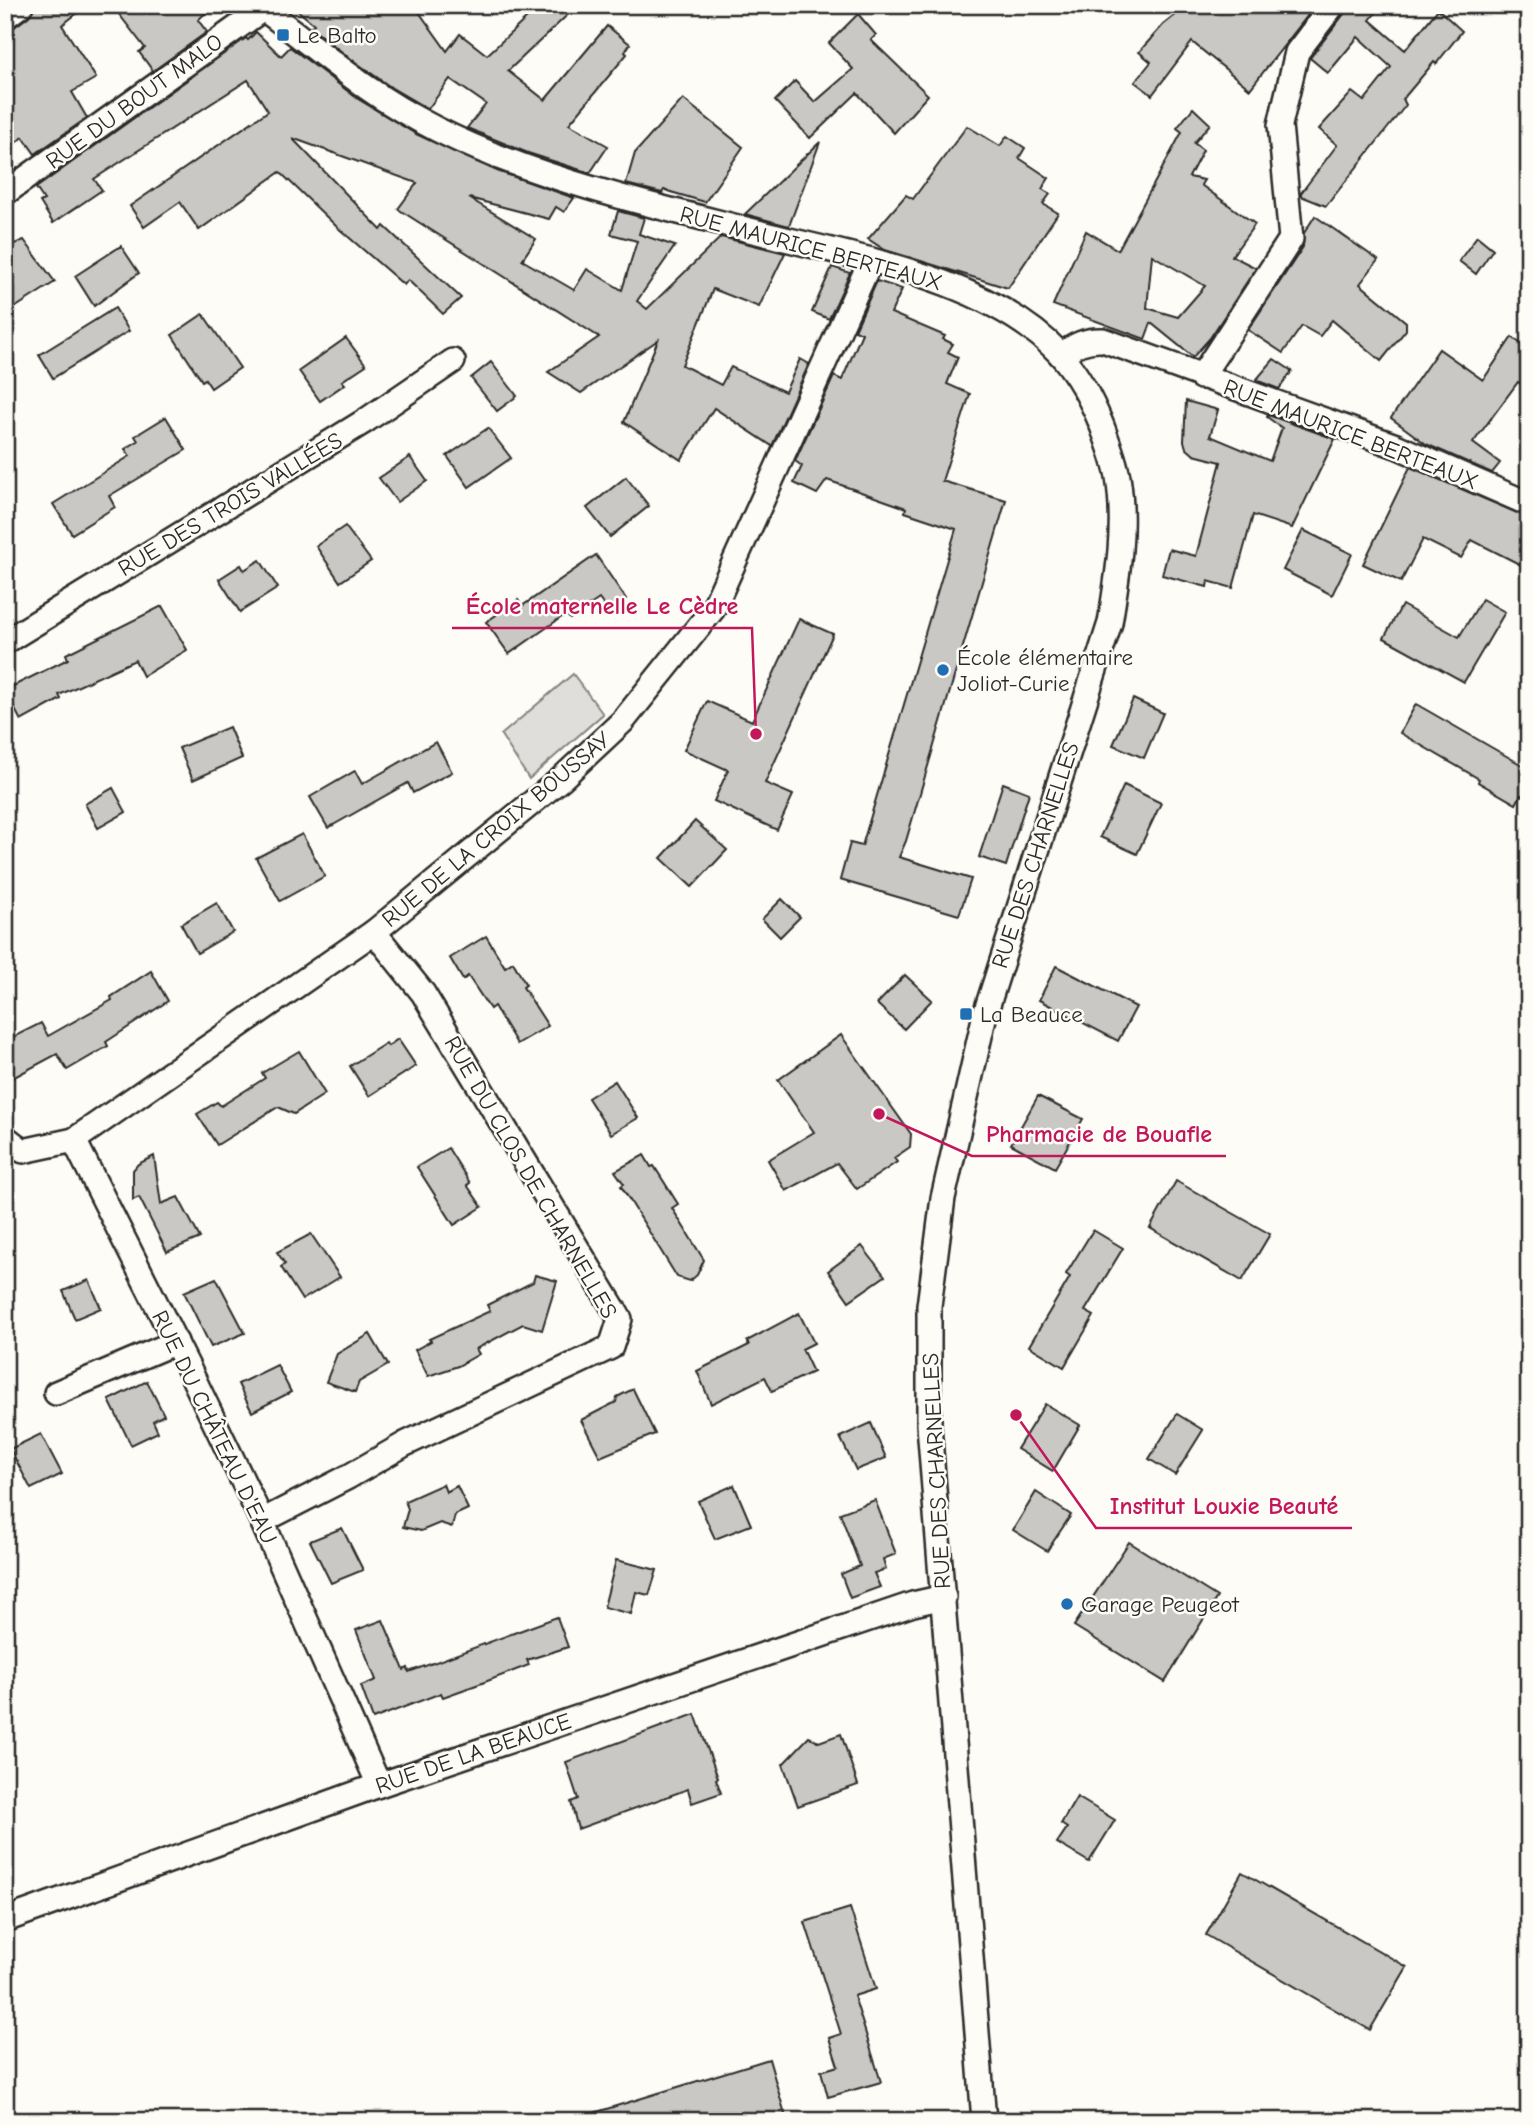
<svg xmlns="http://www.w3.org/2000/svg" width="1534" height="2126" font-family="'Comic Neue',sans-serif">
	<rect width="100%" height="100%" fill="#fdfcf7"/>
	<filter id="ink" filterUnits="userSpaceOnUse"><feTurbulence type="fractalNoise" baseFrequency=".0143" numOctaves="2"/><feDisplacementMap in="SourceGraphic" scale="14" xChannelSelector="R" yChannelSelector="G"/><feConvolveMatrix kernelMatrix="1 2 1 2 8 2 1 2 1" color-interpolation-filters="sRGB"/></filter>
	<g filter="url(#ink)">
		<polygon fill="#dfdeda" stroke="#858482" stroke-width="2" points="573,674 603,714 529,779 501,735"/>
		<g fill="#c9c8c4" stroke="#2b2b2b" stroke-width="2" fill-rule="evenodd">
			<polygon points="35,5 88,5 62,25 96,78 72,92 87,118 35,154 23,137 5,151 5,31 13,28 29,16"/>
			<polygon points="112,5 214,5 198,20 207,32 153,71 139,52 145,48"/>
			<polygon points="291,5 414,5 447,51 460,34 487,55 541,5 578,5 508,71 545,100 607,26 630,44 625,52 627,54 569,124 608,146 590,173 528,153 467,128 486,104 450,79 428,109 392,88 347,56 311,27 314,24"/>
			<polygon points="1188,5 1277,5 1288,13 1294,5 1308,15 1250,89 1192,42 1152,95 1135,82 1151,62 1139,52 1163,25"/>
			<polygon points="1347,5 1382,5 1370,20 1405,50 1438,9 1462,31 1436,64 1434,62 1403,99 1406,105 1326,206 1301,196 1301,193 1337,145 1319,129 1352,92 1364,101 1391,67 1358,37 1328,73 1310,58 1344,14"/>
			<polygon points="858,14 876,35 871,40 928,95 894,133 857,93 810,138 775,101 795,81 815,102 853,69 829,43"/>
			<polygon points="256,32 281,56 290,47 358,99 416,134 497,171 574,198 564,212 556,207 549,219 469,198 536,239 522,260 574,290 587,269 622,290 637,241 611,234 618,211 644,218 639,234 675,246 637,301 647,309 721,237 785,253 759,307 713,289 682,365 721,385 731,367 785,392 800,359 809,364 772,446 714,408 681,460 624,422 658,340 581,393 548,372 599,337 398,209 417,183 292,138 381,230 384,226 461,298 443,314 408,280 404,285 337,227 280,172 199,230 180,202 144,227 130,206 268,111 248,80 94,179 102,190 53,223 40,202 44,200 36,188 246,38 248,40"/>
			<polygon points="683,99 743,147 705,202 664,190 662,193 626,184 635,153"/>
			<path d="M1193,108L1210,124L1194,143L1203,150L1189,177L1204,180L1201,185L1255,224L1232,256L1256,268L1210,338L1193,357L1151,323L1145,339L1053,305L1086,231L1118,250L1182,132L1177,128ZM1152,255L1205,286L1178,317L1147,308Z"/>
			<polygon points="967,126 1000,146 1007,136 1025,148 1019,158 1049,178 1042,189 1050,194 1043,204 1058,213 1008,288 885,250 868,239 906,195 913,199"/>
			<polygon points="820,142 789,226 745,214"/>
			<polygon points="1315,216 1378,260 1360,284 1406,322 1406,330 1381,361 1332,320 1320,336 1302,326 1283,353 1248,330 1303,247 1304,233"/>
			<polygon points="1477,236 1493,249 1476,274 1459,261"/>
			<polygon points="24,240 55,282 5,314 5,248"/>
			<polygon points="121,246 139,273 94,306 75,276"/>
			<polygon points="832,267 850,273 829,319 812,312"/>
			<polygon points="877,281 902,289 891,313 945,336 943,339 953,344 948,352 958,357 947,384 970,394 942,481 1006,500 906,841 899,857 971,879 959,915 840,880 850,843 862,846 956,529 905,512 906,508 827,480 817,494 794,483 802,466 795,461 834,376 842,380 862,333 855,330"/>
			<polygon points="115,308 129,331 53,378 39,355"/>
			<polygon points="203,314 240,368 211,388 205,379 202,381 172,335"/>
			<polygon points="1512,337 1529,350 1529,390 1518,382 1473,443 1500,463 1492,473 1426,444 1391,418 1439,349 1483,380"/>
			<polygon points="346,338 366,365 342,381 345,384 320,401 299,371"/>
			<polygon points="1274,359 1292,371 1279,389 1256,380"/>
			<polygon points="491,362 517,396 497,411 471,378"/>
			<polygon points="1186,401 1218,410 1210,436 1270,461 1282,428 1267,417 1268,415 1335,439 1292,528 1253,515 1233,588 1208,581 1207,587 1162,575 1169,549 1196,556 1221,462 1194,455 1186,448 1184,441"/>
			<polygon points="166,417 186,450 109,496 115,507 72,534 53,504 130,456 125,449 138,441 135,436"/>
			<polygon points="488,428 511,458 469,487 447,456"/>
			<polygon points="410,457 427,481 397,502 379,478"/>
			<polygon points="1410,467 1529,518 1529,569 1472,540 1461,558 1423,539 1401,582 1363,564"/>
			<polygon points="626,477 649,506 610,537 587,508"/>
			<polygon points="345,526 371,561 340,582 316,546"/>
			<polygon points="1303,530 1352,554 1332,595 1283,570"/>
			<polygon points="596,555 626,599 608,611 599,599 570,619 566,614 509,654 486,622 518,600 522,606"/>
			<polygon points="260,560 278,588 240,612 219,579 241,565 244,570"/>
			<polygon points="1482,599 1505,612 1464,682 1384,638 1402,605 1459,637"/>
			<polygon points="162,606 187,650 143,676 135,660 59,695 61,699 21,721 5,690 68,659 66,654"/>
			<polygon points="799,619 833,634 765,783 793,795 777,830 714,801 728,770 684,750 707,701 752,721"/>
			<polygon points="1133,699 1163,713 1144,758 1113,745"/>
			<polygon points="1416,704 1529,769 1529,799 1521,795 1516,804 1478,782 1479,779 1400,733"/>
			<polygon points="229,727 242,758 193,780 179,748"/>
			<polygon points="436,742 452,772 413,793 408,783 328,828 310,797 355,771 362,784"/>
			<polygon points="1003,783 1029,793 1006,866 979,857"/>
			<polygon points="1124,785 1161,803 1137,854 1100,837"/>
			<polygon points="113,788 126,812 98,828 85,804"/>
			<polygon points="695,821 727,850 692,887 661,858"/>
			<polygon points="302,834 325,876 280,901 256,858"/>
			<polygon points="782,899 800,917 780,937 762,919"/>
			<polygon points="217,903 233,932 197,953 181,924"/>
			<polygon points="486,936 505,967 513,962 526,985 523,987 548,1026 517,1044 494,1006 490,1009 468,976 463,980 450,958"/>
			<polygon points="1056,966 1136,1007 1118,1041 1039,1000"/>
			<polygon points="151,971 168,1001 106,1042 108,1046 67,1070 57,1054 5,1082 5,1041 41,1023 48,1036 112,1000 111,997"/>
			<polygon points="905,975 932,1000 904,1029 877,1004"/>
			<polygon points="841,1035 911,1134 910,1147 894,1158 897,1162 857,1189 837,1163 786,1191 768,1160 814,1132 778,1080"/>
			<polygon points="398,1039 416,1066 369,1096 350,1066 386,1043 388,1046"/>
			<polygon points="299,1051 325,1094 294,1114 278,1107 217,1145 197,1114 217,1102 221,1106 265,1078 262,1073"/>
			<polygon points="615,1081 638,1118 611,1134 588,1098"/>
			<polygon points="1038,1096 1083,1119 1055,1168 1011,1144"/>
			<polygon points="448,1148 470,1183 467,1185 482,1207 454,1225 417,1167"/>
			<polygon points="644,1155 651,1167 654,1166 678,1204 672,1208 704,1260 697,1275 690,1281 677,1277 621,1186 624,1184 615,1171"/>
			<polygon points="154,1156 161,1204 178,1197 200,1238 167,1252 139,1197 133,1200 133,1170 138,1164"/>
			<polygon points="1176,1181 1270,1234 1242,1281 1150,1228"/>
			<polygon points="1093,1230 1123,1248 1085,1311 1094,1316 1064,1367 1029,1346 1070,1277 1066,1274"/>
			<polygon points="311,1234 340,1277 302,1300 281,1267 285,1264 277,1252"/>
			<polygon points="862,1246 885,1276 849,1301 828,1271"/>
			<polygon points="535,1275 557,1281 542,1330 523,1324 476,1349 479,1354 458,1366 428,1376 415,1350 431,1341 429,1339 490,1311 487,1305 533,1282"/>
			<polygon points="216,1278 245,1333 211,1347 184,1292"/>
			<polygon points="89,1280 101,1308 75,1319 63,1291"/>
			<polygon points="799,1313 814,1343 802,1349 813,1372 772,1391 765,1377 711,1404 697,1371 749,1345 747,1341"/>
			<polygon points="370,1334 388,1365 359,1382 355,1392 326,1382 337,1354"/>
			<polygon points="277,1365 291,1392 252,1412 238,1384"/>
			<polygon points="147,1381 164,1415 153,1421 158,1432 131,1445 109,1400"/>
			<polygon points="633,1389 655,1434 600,1457 581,1420 616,1402 617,1397"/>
			<polygon points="1045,1404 1080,1425 1053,1471 1017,1449"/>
			<polygon points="1177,1414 1203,1430 1175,1475 1149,1459"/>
			<polygon points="871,1423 886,1458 856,1470 840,1437"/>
			<polygon points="41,1434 62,1474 31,1489 10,1449"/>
			<polygon points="443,1484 446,1492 457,1486 468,1509 455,1515 452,1527 440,1523 421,1531 403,1527 408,1509 405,1501"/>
			<polygon points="734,1485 751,1525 715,1539 698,1501"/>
			<polygon points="1036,1492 1071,1515 1047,1551 1013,1530"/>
			<polygon points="875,1500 896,1554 883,1559 886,1569 874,1573 880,1587 850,1598 841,1574 860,1566 840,1513"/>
			<polygon points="342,1528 363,1570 331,1583 310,1541"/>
			<polygon points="1129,1542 1217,1597 1165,1682 1074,1626"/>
			<polygon points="616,1560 657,1570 649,1595 636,1592 631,1614 604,1607"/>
			<polygon points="557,1617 568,1647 527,1660 529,1665 482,1683 443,1697 441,1693 373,1719 361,1686 376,1680 356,1630 383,1620 404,1670 408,1668 409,1672"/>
			<polygon points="695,1714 718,1778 716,1779 721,1793 692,1803 688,1789 578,1829 571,1802 578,1799 566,1762"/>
			<polygon points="841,1734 858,1785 798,1806 783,1764 809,1737 819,1742"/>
			<polygon points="1077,1797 1115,1820 1089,1862 1057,1843 1067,1828 1061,1824"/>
			<polygon points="1242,1872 1407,1967 1370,2030 1206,1935"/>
			<polygon points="850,1908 876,1989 854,1996 881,2082 828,2097 821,2071 838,2066 829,2038 841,2034 805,1922"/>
			<polygon points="769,2059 787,2121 588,2121 587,2115"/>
		</g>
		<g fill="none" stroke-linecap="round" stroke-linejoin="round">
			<defs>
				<g id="minor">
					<path d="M258,5C294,31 329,61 366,87C414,121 467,146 523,166C606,196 692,215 777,237C870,260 993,282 1061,355C1079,376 1092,401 1102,426C1108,442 1115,460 1118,477C1126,526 1118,574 1110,623L985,1014L943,1198L929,1306V1425L984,2121"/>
					<polyline points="5,17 21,5"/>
					<polyline points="5,193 263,9"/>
					<path d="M1061,355C1075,345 1085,339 1103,340L1396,446L1529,504"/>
					<polyline points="1201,377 1291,239 1280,125 1297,52 1333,5"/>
					<polyline points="5,642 365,421 453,361"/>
					<polyline points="5,1137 23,1151 74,1140 187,1365 262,1521 379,1785"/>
					<polyline points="74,1140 374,932 561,779 623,721 713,609 871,260"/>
					<polyline points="56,1393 176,1342"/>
					<polyline points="262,1521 348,1477 405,1444 611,1347 620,1319 423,993 374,932"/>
					<polyline points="5,1920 379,1785 913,1604 944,1597"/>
				</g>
			</defs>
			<use href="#minor" stroke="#2b2b2b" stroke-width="28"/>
			<use href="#minor" stroke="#fdfcf7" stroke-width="23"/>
		</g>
	</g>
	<g fill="#1f6fb2" stroke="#fdfcf7" stroke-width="2.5">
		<rect x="276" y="28" width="14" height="14" rx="3.5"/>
		<circle cx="943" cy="670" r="7"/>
		<rect x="959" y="1007" width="14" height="14" rx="3.5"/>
		<circle cx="1067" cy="1604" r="7"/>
	</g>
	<g text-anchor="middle" stroke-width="5" stroke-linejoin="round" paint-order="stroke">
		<g font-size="23" fill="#2b2b2b" stroke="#fdfcf7" text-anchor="start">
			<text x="297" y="43">Le Balto</text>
			<text x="957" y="665">École élémentaire<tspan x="957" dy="26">Joliot-Curie</tspan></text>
			<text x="980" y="1022">La Beauce</text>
			<text x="1081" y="1612">Garage Peugeot</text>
		</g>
		<g font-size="23" fill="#2b2b2b" stroke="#fdfcf7">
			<text transform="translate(134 101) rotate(-36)" y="8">RUE DU BOUT MALO</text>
			<text transform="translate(811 248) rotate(15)" y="8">RUE MAURICE BERTEAUX</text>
			<text transform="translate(1351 434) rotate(21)" y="8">RUE MAURICE BERTEAUX</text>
			<text transform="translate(230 504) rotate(-31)" y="8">RUE DES TROIS VALLÉES</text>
			<text transform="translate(496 829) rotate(-40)" y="8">RUE DE LA CROIX BOUSSAY</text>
			<text transform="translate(1035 855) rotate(-72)" y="8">RUE DES CHARNELLES</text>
			<text transform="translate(531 1177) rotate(60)" y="8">RUE DU CLOS DE CHARNELLES</text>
			<text transform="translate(215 1427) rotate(64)" y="8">RUE DU CHÂTEAU D'EAU</text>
			<text transform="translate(936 1471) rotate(-93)" y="8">RUE DES CHARNELLES</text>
			<text transform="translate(473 1753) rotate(-19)" y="8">RUE DE LA BEAUCE</text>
		</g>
	</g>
	<path fill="none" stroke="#c2185b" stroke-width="2.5" d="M756 734L752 628H452M879 1114L972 1156H1226M1016 1415L1096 1528H1352"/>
	<g fill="#c2185b" stroke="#fdfcf7" stroke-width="2.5">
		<circle cx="756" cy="734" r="7"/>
		<circle cx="879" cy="1114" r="7"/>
		<circle cx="1016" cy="1415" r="7"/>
	</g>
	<g font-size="24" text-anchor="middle" font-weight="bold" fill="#c2185b" stroke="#fdfcf7" stroke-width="5" stroke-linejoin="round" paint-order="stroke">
		<text x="602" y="614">École maternelle Le Cèdre</text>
		<text x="1099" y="1142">Pharmacie de Bouafle</text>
		<text x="1224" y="1514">Institut Louxie Beauté</text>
	</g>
	<rect width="1534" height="2126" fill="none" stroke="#fdfcf7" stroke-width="28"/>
	<rect x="14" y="14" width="1506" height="2098" fill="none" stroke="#2b2b2b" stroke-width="2.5" filter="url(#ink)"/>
</svg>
